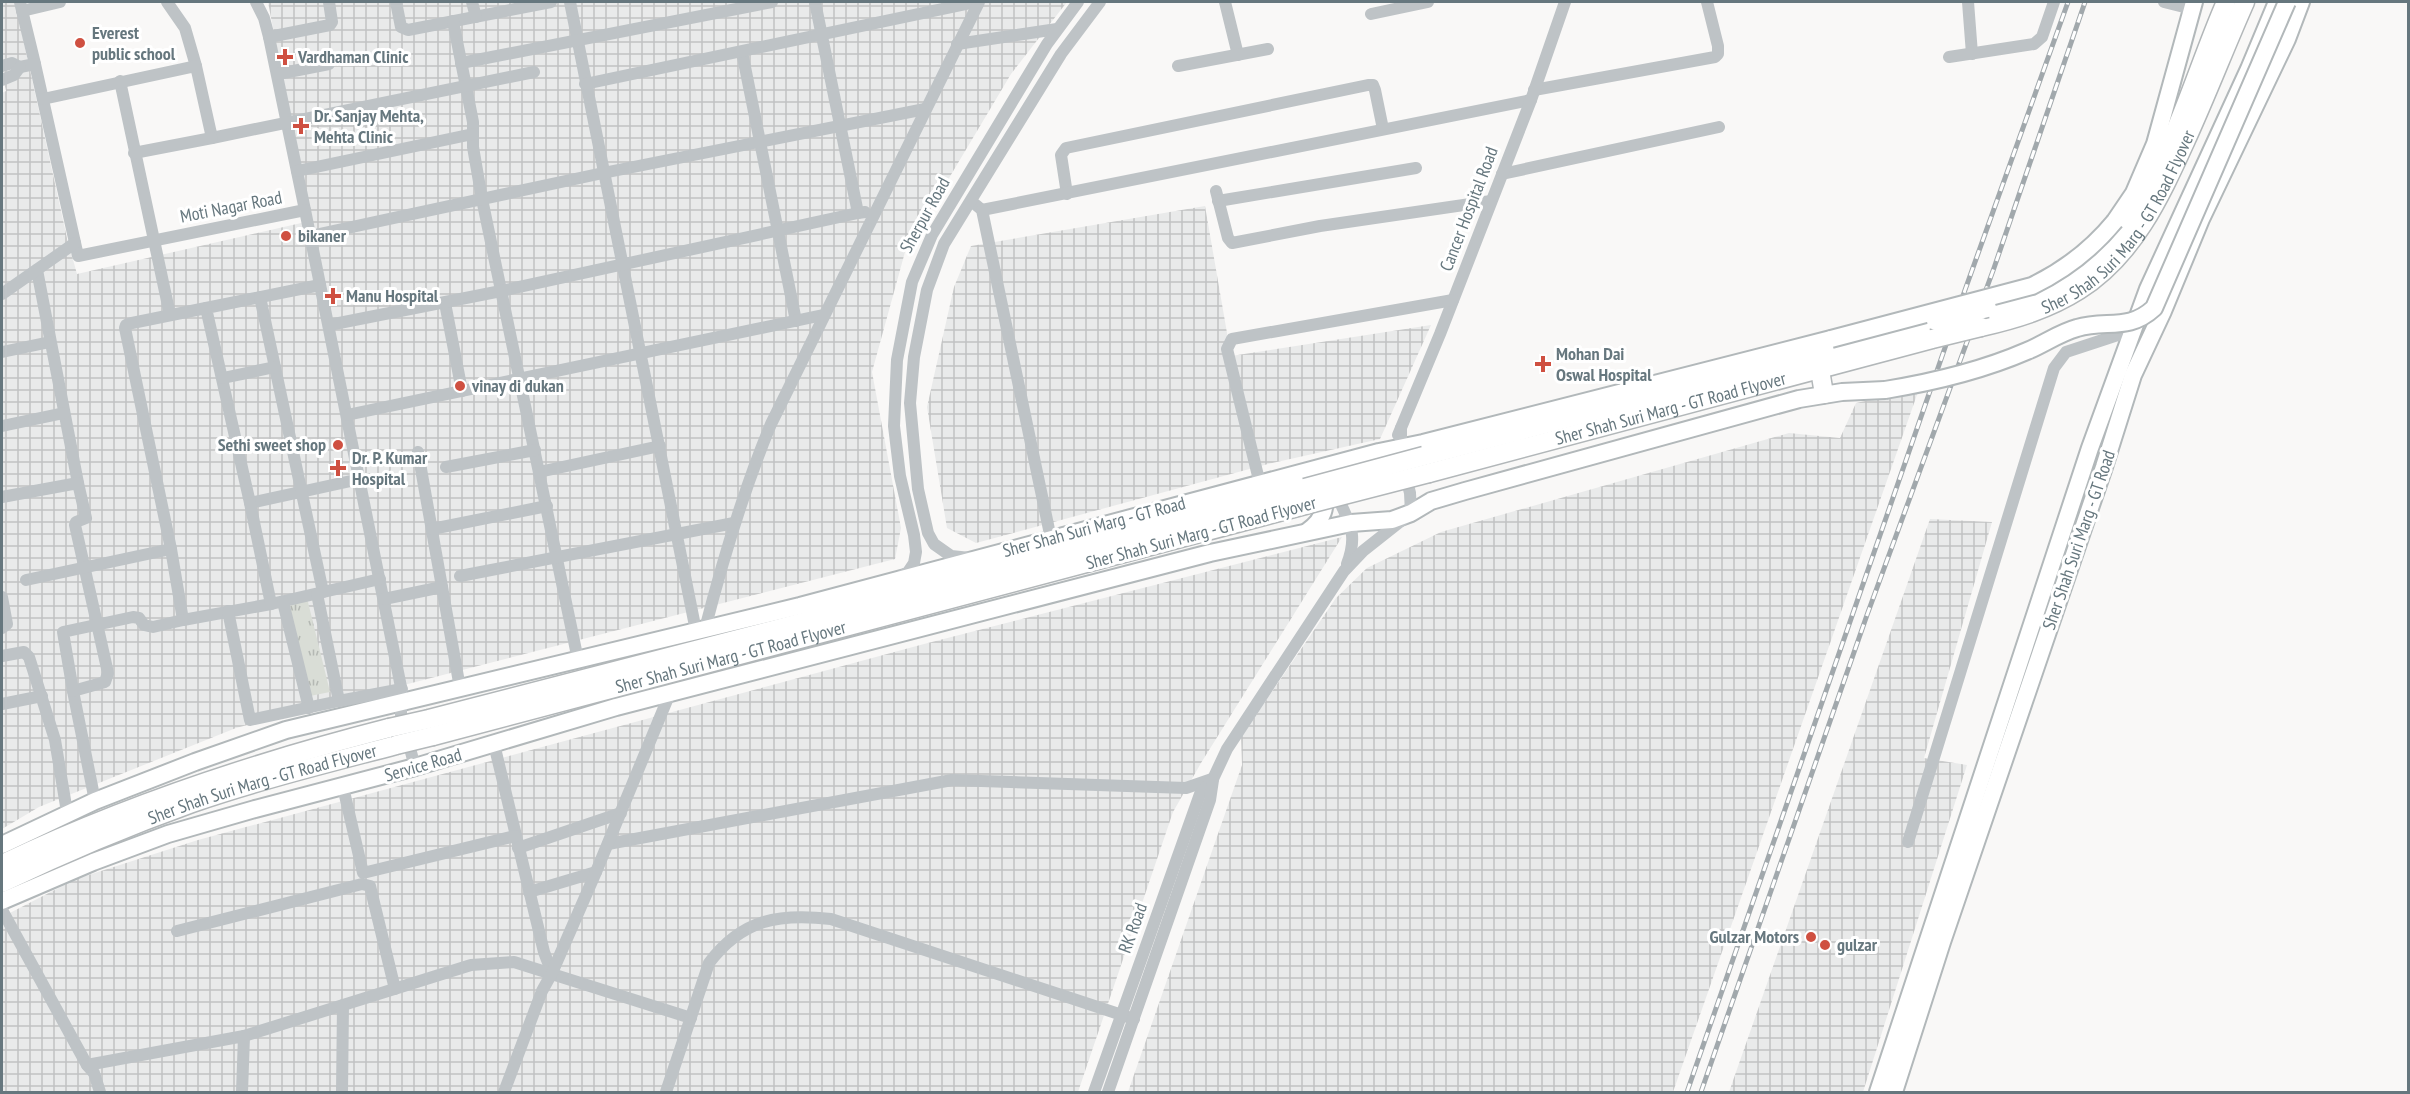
<svg xmlns="http://www.w3.org/2000/svg" width="2410" height="1094" font-family="'PT Sans Narrow',sans-serif">
	<defs>
		<pattern id="industrial-grid" width="8" height="8" patternUnits="userSpaceOnUse" patternTransform="scale(1.5)"><rect width="8" height="8" fill="#e9eaea"/><path d="M0 4h8M4 0v8" fill="none" stroke="#c1c2c3"/></pattern>
		<pattern id="park-tufts" width="24" height="20" patternUnits="userSpaceOnUse" patternTransform="scale(1.5)"><rect width="24" height="20" fill="#d9ddd6"/><path d="M3 7l-1-3M5 7V3M7 7l1-3M15 17l-1-3M17 17v-4M19 17l1-3" fill="none" stroke="#b4b8b3"/></pattern>
	</defs>
	<rect width="100%" height="100%" fill="#f9f8f7"/>
	<g fill="url(#industrial-grid)">
		<polygon points="2,2 15,2 67,238 77,274 310,221 268,2 1067,2 1011,74 905,252 872,372 901,528 895,559 236,728 39,807 2,829 2,93 6,91 2,73"/>
		<polygon points="1205,206 1231,356 1431,325 1380,439 1268,464 976,543 947,528 927,407 954,287 971,246"/>
		<polygon points="1919,389 1673,1092 1128,1092 1242,765 1241,737 1336,598 1367,568 1441,532 1789,433 1840,438 1856,403"/>
		<polygon points="1930,519 1992,522 1924,758 1967,765 1863,1092 1729,1092"/>
		<polygon points="1342,537 1201,763 1173,812 1078,1092 2,1092 2,917 76,879 198,840 924,644"/>
	</g>
	<polygon fill="url(#park-tufts)" points="307,598 330,692 305,697 280,606"/>
	<g fill="none" stroke-linecap="round" stroke-linejoin="round">
		<defs>
			<g id="major">
				<polyline points="2115,221 2134,193 2155,144 2194,2"/>
				<path d="M1308,531C1322,521 1329,506 1321,489"/>
				<polyline points="2,845 95,801 195,762 286,730 800,606 1379,452 1423,443 1831,339"/>
				<polyline points="2,901 93,862 168,834 255,809 415,767 616,707 1210,553 1351,523 1392,520 1411,513 1431,501 1465,491 1799,399 1842,392 1885,390"/>
				<polyline points="1878,1092 2090,448 2133,330 2148,289 2249,69 2277,2"/>
				<polyline points="1894,1092 1942,942 2104,467 2133,375 2163,311 2201,219 2287,39 2301,2"/>
			</g>
			<g id="highway">
				<path d="M1987,308C2030,298 2072,282 2104,250C2163,194 2193,76 2226,2"/>
				<path id="s1" d="M1981,327C2016,319 2049,309 2079,290C2134,255 2160,197 2186,140C2207,94 2225,47 2245,2"/>
				<polyline points="1820,370 1824,394"/>
				<polyline points="1424,456 1936,321"/>
				<path id="s2" d="M1429,473L1932,339"/>
				<polyline points="429,719 777,629 1305,488"/>
				<path id="s3" d="M433,736L1309,504"/>
				<path d="M2,864C126,805 256,762 389,728"/>
				<path id="s4" d="M2,883C64,853 128,826 192,803C259,780 328,763 396,745"/>
			</g>
		</defs>
		<use href="#major" stroke="#b2b8ba" stroke-width="20"/>
		<use href="#highway" stroke="#b2b7b9" stroke-width="21"/>
		<g stroke="#bec3c6" stroke-width="12">
			<polyline points="20,2 35,64"/>
			<polyline points="167,2 185,28 196,66"/>
			<polyline points="256,2 264,18 269,37 305,210"/>
			<polyline points="396,2 401,27 408,30 551,2"/>
			<polyline points="472,2 476,17"/>
			<polyline points="570,2 696,631"/>
			<polyline points="815,2 858,213 865,212"/>
			<polyline points="1225,2 1238,55"/>
			<polyline points="1968,2 1972,54"/>
			<polyline points="2164,2 2192,9"/>
			<polyline points="22,11 60,2"/>
			<polyline points="1371,14 1428,2"/>
			<polyline points="453,21 473,122 473,147 482,199 578,660"/>
			<polyline points="269,37 330,25 332,22 329,2"/>
			<polyline points="957,44 1057,29"/>
			<polyline points="742,52 796,321"/>
			<polyline points="1949,57 2034,44 2042,37 2054,2"/>
			<polyline points="461,63 772,2"/>
			<polyline points="2,66 12,63 20,67"/>
			<polyline points="1178,66 1268,49"/>
			<polyline points="20,67 35,64 78,256 305,210 401,687 401,715 415,767"/>
			<polyline points="278,74 329,64"/>
			<polyline points="2,80 14,75 20,67"/>
			<polyline points="120,81 170,315"/>
			<polyline points="585,84 976,2"/>
			<polyline points="1534,90 1715,57 1718,54 1718,46 1707,2"/>
			<polyline points="43,99 196,66 212,138 534,72"/>
			<polyline points="134,153 212,138"/>
			<polyline points="297,171 473,134"/>
			<polyline points="1502,174 1719,127"/>
			<polyline points="1216,191 1228,238 1232,243 1320,226 1491,201"/>
			<polyline points="1067,194 1061,155 1066,148 1368,85 1373,85 1375,90 1383,129"/>
			<polyline points="1218,201 1416,168"/>
			<polyline points="976,205 982,210 1051,539"/>
			<polyline points="982,210 1531,100"/>
			<polyline points="310,236 603,173 925,109"/>
			<polyline points="37,270 78,483"/>
			<polyline points="320,285 206,308 250,503 360,479"/>
			<polyline points="2,294 75,243"/>
			<polyline points="260,297 323,592"/>
			<polyline points="445,303 462,391"/>
			<polyline points="206,308 132,323 126,325 125,328 171,549 183,620 271,604"/>
			<polyline points="329,325 501,291 858,213"/>
			<polyline points="2,352 50,342"/>
			<polyline points="223,378 275,367"/>
			<polyline points="347,415 823,315"/>
			<polyline points="2,426 64,413"/>
			<polyline points="1398,435 1440,334 1531,100 1565,2"/>
			<polyline points="418,452 460,688"/>
			<polyline points="1401,453 1401,428"/>
			<polyline points="446,467 535,450"/>
			<polyline points="539,472 660,446"/>
			<polyline points="1260,484 1227,349 1232,339 1453,300"/>
			<path d="M1335,490C1346,520 1360,530 1347,564"/>
			<polyline points="2,497 78,483 86,518 76,522 75,525 108,673 105,682 73,691 95,801"/>
			<polyline points="250,503 271,604 380,579"/>
			<polyline points="432,529 547,506"/>
			<polyline points="970,558 951,556 934,544 928,533 918,489 910,403 914,357 927,290 944,244 971,200 1061,54 1100,2"/>
			<polyline points="460,576 734,523"/>
			<polyline points="900,577 908,572 914,563 916,552 914,535 900,476 894,426 897,360 912,282 932,235 1047,44 1078,2"/>
			<polyline points="26,580 171,549"/>
			<polyline points="317,594 339,701 402,689"/>
			<polyline points="2,597 7,624 2,628"/>
			<polyline points="384,599 442,587"/>
			<polyline points="283,602 309,708"/>
			<polyline points="228,611 250,720 339,701"/>
			<path d="M705,629C723,559 743,491 771,424L979,2"/>
			<polyline points="2,656 24,652 29,657 55,740 67,812"/>
			<polyline points="73,691 63,632 133,617 139,618 144,625 153,627 183,620"/>
			<polyline points="2,704 42,696"/>
			<polyline points="494,744 544,952 552,973"/>
			<polyline points="343,787 363,873 515,836"/>
			<polyline points="1908,842 2054,368 2066,352 2133,330"/>
			<polyline points="608,844 952,780 1186,788 1212,779"/>
			<polyline points="518,848 621,813"/>
			<polyline points="529,892 596,872"/>
			<polyline points="2,910 87,1065 94,1073 100,1092"/>
			<polyline points="177,931 362,884 370,886 395,989"/>
			<polyline points="244,1036 471,965 514,962 691,1018"/>
			<polyline points="87,1065 244,1036 242,1092"/>
			<polyline points="342,1092 343,1005"/>
			<polyline points="504,1092 542,991 552,973 596,872 670,693"/>
			<path d="M666,1092L709,963C742,919 779,913 831,919L1134,1019"/>
			<polyline points="1094,1092 1200,794 1213,779 1227,749 1344,571 1363,551 1411,513 1410,493 1405,473"/>
			<polyline points="1108,1092 1210,800 1213,780"/>
		</g>
		<use href="#major" stroke="#fff" stroke-width="16"/>
		<use href="#highway" stroke="#fff" stroke-width="18"/>
		<defs>
			<g id="rail">
				<polyline points="1687,1092 1965,290 2068,2"/>
				<polyline points="1701,1092 1867,615 1994,268 2085,2"/>
			</g>
		</defs>
		<use href="#rail" stroke="#a1a8ac" stroke-width="5"/>
		<use href="#rail" stroke="#fff" stroke-width="3" stroke-dasharray="9" stroke-linecap="butt"/>
		<defs>
			<g id="major-bridge">
				<path d="M1831,339L2032,286C2065,270 2092,249 2115,221"/>
				<path d="M1885,390C1934,382 1981,371 2027,351C2044,344 2059,333 2077,328C2106,319 2128,332 2154,308L2287,2"/>
			</g>
			<g id="highway-bridge">
				<polyline points="1936,321 1987,308"/>
				<polyline points="1932,339 1981,327"/>
				<polyline points="1305,488 1424,456"/>
				<polyline points="1309,504 1429,473"/>
				<polyline points="389,728 429,719"/>
				<polyline points="396,745 433,736"/>
			</g>
		</defs>
		<use href="#major-bridge" stroke="#b2b8ba" stroke-width="20" stroke-linecap="butt"/>
		<use href="#highway-bridge" stroke="#b2b7b9" stroke-width="21" stroke-linecap="butt"/>
		<use href="#major-bridge" stroke="#fff" stroke-width="16"/>
		<use href="#highway-bridge" stroke="#fff" stroke-width="18"/>
	</g>
	<g fill="#cf5041" stroke="#fff" stroke-width="2">
		<circle cx="80" cy="43" r="6"/>
		<path d="M282 48h6v6h6v6h-6v6h-6v-6h-6v-6h6z"/>
		<path d="M298 117h6v6h6v6h-6v6h-6v-6h-6v-6h6z"/>
		<circle cx="286" cy="236" r="6"/>
		<path d="M330 287h6v6h6v6h-6v6h-6v-6h-6v-6h6z"/>
		<path d="M1540 355h6v6h6v6h-6v6h-6v-6h-6v-6h6z"/>
		<circle cx="460" cy="386" r="6"/>
		<circle cx="338" cy="445" r="6"/>
		<path d="M335 459h6v6h6v6h-6v6h-6v-6h-6v-6h6z"/>
		<circle cx="1811" cy="937" r="6"/>
		<circle cx="1825" cy="945" r="6"/>
	</g>
	<g text-anchor="middle" stroke-width="6" stroke-linejoin="round" paint-order="stroke">
		<g font-size="18" font-weight="bold" fill="#66777e" stroke="#fff" text-anchor="start">
			<text x="92" y="39">Everest<tspan x="92" dy="21">public school</tspan></text>
			<text x="298" y="63">Vardhaman Clinic</text>
			<text x="314" y="122">Dr. Sanjay Mehta,<tspan x="314" dy="21">Mehta Clinic</tspan></text>
			<text x="298" y="242">bikaner</text>
			<text x="346" y="302">Manu Hospital</text>
			<text x="1556" y="360">Mohan Dai<tspan x="1556" dy="21">Oswal Hospital</tspan></text>
			<text x="472" y="392">vinay di dukan</text>
			<text x="326" y="451" text-anchor="end">Sethi sweet shop</text>
			<text x="352" y="464">Dr. P. Kumar<tspan x="352" dy="21">Hospital</tspan></text>
			<text x="1799" y="943" text-anchor="end">Gulzar Motors</text>
			<text x="1837" y="951">gulzar</text>
		</g>
		<g font-size="18" fill="#66777e" stroke="#fff">
			<text transform="translate(231 207) rotate(-11)" y="6">Moti Nagar Road</text>
			<text transform="translate(1469 209) rotate(-69)" y="6">Cancer Hospital Road</text>
			<text transform="translate(925 215) rotate(-61)" y="6">Sherpur Road</text>
			<text dy="6" stroke="none"><textPath href="#s1" startOffset="183">Sher Shah Suri Marg - GT Road Flyover</textPath></text>
			<text dy="6" stroke="none"><textPath href="#s2" startOffset="250">Sher Shah Suri Marg - GT Road Flyover</textPath></text>
			<text transform="translate(1094 527) rotate(-15)" y="6">Sher Shah Suri Marg - GT Road</text>
			<text transform="translate(1201 533) rotate(-15)" y="6">Sher Shah Suri Marg - GT Road Flyover</text>
			<text transform="translate(2079 540) rotate(-71)" y="6">Sher Shah Suri Marg - GT Road</text>
			<text dy="6" stroke="none"><textPath href="#s3" startOffset="308">Sher Shah Suri Marg - GT Road Flyover</textPath></text>
			<text transform="translate(423 765) rotate(-16)" y="6">Service Road</text>
			<text dy="6" stroke="none"><textPath href="#s4" startOffset="279">Sher Shah Suri Marg - GT Road Flyover</textPath></text>
			<text transform="translate(1133 928) rotate(-70)" y="6">RK Road</text>
		</g>
	</g>
	<rect width="2410" height="1094" fill="none" stroke="#66777e" stroke-width="6"/>
</svg>
